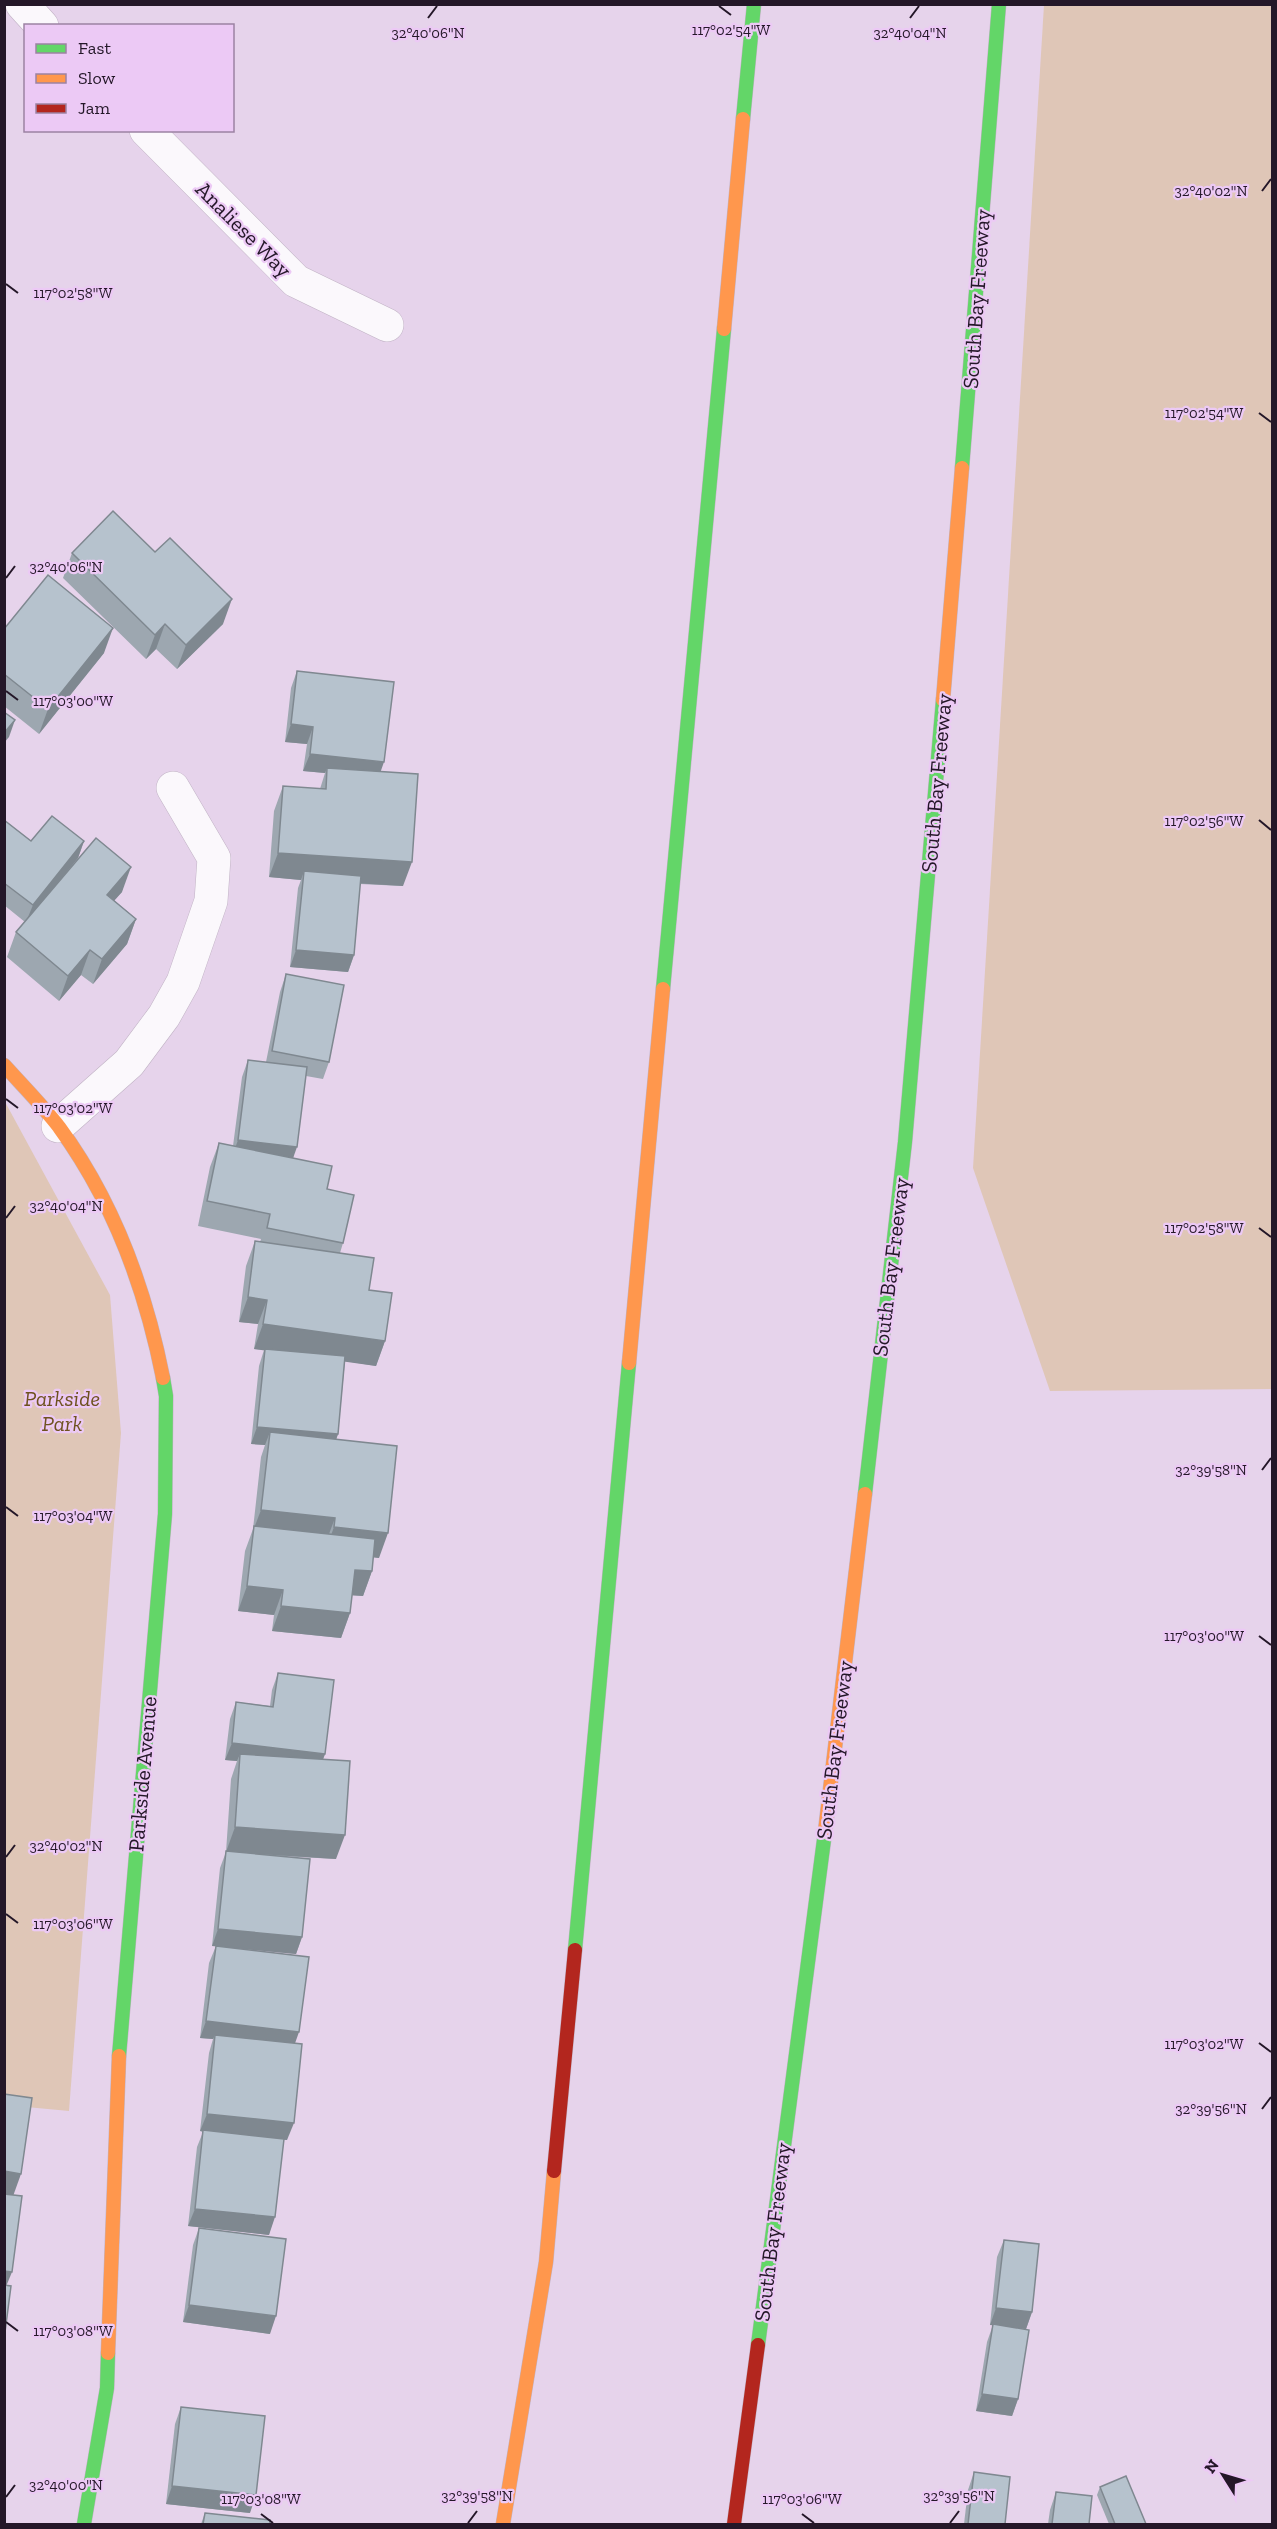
<svg xmlns="http://www.w3.org/2000/svg" width="1277" height="2529" font-family="'Zilla Slab',serif">
	<rect width="100%" height="100%" fill="#e6d3eb"/>
	<g fill="#dfc6b7">
		<polygon points="1044,5 1272,5 1272,1389 1050,1391 973,1168"/>
		<polygon points="4,1100 110,1295 121,1433 69,2111 5,2105"/>
	</g>
	<g fill="none" stroke-linecap="round" stroke-linejoin="round">
		<defs>
			<g id="street">
				<polyline points="22,4 42,26"/>
				<polyline points="146,130 296,281 387,325"/>
				<polyline points="58,1126 129,1063 164,1016 183,982 211,901 214,858 173,788"/>
			</g>
			<g id="fast">
				<polyline points="743,119 754,4"/>
				<polyline points="962,468 999,4"/>
				<polyline points="663,989 724,329"/>
				<polyline points="865,1494 905,1142 943,700"/>
				<polyline points="575,1950 629,1363"/>
				<polyline points="119,2056 165,1514 166,1396 163,1378"/>
				<polyline points="758,2345 825,1832"/>
				<polyline points="84,2524 107,2388 108,2353"/>
			</g>
			<g id="slow">
				<polyline points="724,329 743,119"/>
				<polyline points="943,700 962,468"/>
				<path d="M4,1065C22,1085 42,1105 59,1127C114,1202 145,1287 163,1378"/>
				<polyline points="629,1363 663,989"/>
				<polyline points="825,1832 865,1494"/>
				<polyline points="108,2353 119,2056"/>
				<polyline points="503,2524 546,2262 554,2171"/>
			</g>
			<g id="jam">
				<polyline points="554,2171 575,1950"/>
				<polyline points="734,2524 758,2345"/>
			</g>
		</defs>
		<use href="#street" stroke="#c1b3c5" stroke-width="34"/>
		<use href="#fast" stroke="#c1b3c5" stroke-width="15"/>
		<use href="#slow" stroke="#c1b3c5" stroke-width="15"/>
		<use href="#jam" stroke="#c1b3c5" stroke-width="15"/>
		<use href="#street" stroke="#fbf8fc" stroke-width="33"/>
		<use href="#fast" stroke="#63d668" stroke-width="14"/>
		<use href="#slow" stroke="#ff974d" stroke-width="14"/>
		<use href="#jam" stroke="#b3261e" stroke-width="14"/>
	</g>
	<g fill="#9da7b0">
		<polygon points="72,553 223,624 177,669 156,649 146,659 63,578"/>
		<polygon points="4,629 104,653 39,734 4,706"/>
		<polygon points="297,671 381,771 403,886 360,884 354,955 348,972 290,967 298,888 301,880 269,877 274,811 283,786 320,789 325,773 303,771 307,744 285,742 291,688"/>
		<polygon points="4,820 31,841 84,841 78,858 55,887 122,892 114,900 136,919 127,944 93,984 81,975 59,1001 7,957 16,932 25,922 4,905"/>
		<polygon points="286,974 329,1062 323,1079 306,1076 293,1158 327,1189 343,1243 340,1253 369,1290 385,1341 376,1366 345,1361 338,1434 336,1440 379,1558 373,1557 372,1571 363,1596 352,1595 350,1613 341,1638 272,1631 274,1615 238,1611 245,1551 253,1529 261,1457 265,1445 251,1444 259,1366 264,1350 254,1349 258,1324 239,1322 246,1266 255,1241 260,1242 261,1239 198,1226 210,1167 219,1143 233,1146 242,1077 248,1060 266,1062 280,992"/>
		<polygon points="278,1673 325,1754 323,1760 336,1859 262,1855 302,1937 296,1954 231,1948 295,2044 287,2140 284,2140 269,2235 188,2226 197,2147 203,2132 200,2131 209,2053 213,2039 200,2038 209,1963 216,1946 212,1946 220,1868 226,1852 231,1779 237,1761 225,1760 230,1719 236,1702 270,1706 272,1690"/>
		<polygon points="199,2228 270,2334 183,2322 193,2245"/>
		<polygon points="1004,2240 1032,2312 1026,2329 1018,2399 1012,2416 976,2411 987,2342 993,2325 990,2325 997,2257"/>
		<polygon points="181,2407 250,2513 166,2504 175,2424"/>
		<polygon points="974,2472 1005,2524 964,2524 968,2490"/>
		<polygon points="1100,2487 1146,2524 1109,2524 1097,2495"/>
		<polygon points="1056,2492 1089,2524 1048,2524 1050,2510"/>
		<polygon points="205,2513 270,2524 201,2524"/>
	</g>
	<g fill="#7f8890">
		<polygon points="232,599 223,624 177,669 186,645"/>
		<polygon points="165,624 156,649 146,659 155,635"/>
		<polygon points="113,628 104,653 39,734 48,709"/>
		<polygon points="15,720 9,737 4,743 4,733"/>
		<polygon points="291,724 313,727 307,744 285,742"/>
		<polygon points="310,754 384,762 378,779 327,768 325,773 303,771"/>
		<polygon points="84,841 78,858 26,922 33,905"/>
		<polygon points="278,853 412,862 403,886 303,880 304,871 301,880 269,877"/>
		<polygon points="131,867 122,892 98,919 107,895"/>
		<polygon points="136,919 127,944 93,984 102,959"/>
		<polygon points="90,950 81,975 59,1001 68,976"/>
		<polygon points="296,950 354,955 348,972 290,967"/>
		<polygon points="238,1140 297,1147 291,1164 232,1157"/>
		<polygon points="248,1297 267,1300 258,1324 239,1322"/>
		<polygon points="263,1324 385,1341 376,1366 254,1349"/>
		<polygon points="257,1427 338,1434 332,1451 270,1432 265,1445 251,1444"/>
		<polygon points="261,1510 335,1518 326,1542 253,1531"/>
		<polygon points="334,1527 388,1533 379,1558 325,1552"/>
		<polygon points="355,1570 372,1571 363,1596 346,1595"/>
		<polygon points="247,1586 283,1590 274,1615 238,1611"/>
		<polygon points="281,1606 350,1613 341,1638 272,1631"/>
		<polygon points="232,1743 325,1754 318,1771 240,1754 237,1761 225,1760"/>
		<polygon points="235,1827 345,1835 336,1859 226,1852"/>
		<polygon points="218,1929 302,1937 296,1954 212,1946"/>
		<polygon points="206,2021 299,2032 293,2049 215,2035 213,2039 200,2038"/>
		<polygon points="207,2114 294,2123 287,2140 200,2131"/>
		<polygon points="4,2171 21,2174 12,2199 4,2197"/>
		<polygon points="195,2209 275,2217 269,2235 188,2226"/>
		<polygon points="4,2271 12,2272 5,2289 4,2289"/>
		<polygon points="189,2305 276,2316 270,2334 183,2322"/>
		<polygon points="996,2308 1032,2312 1026,2329 990,2325"/>
		<polygon points="982,2394 1018,2399 1012,2416 976,2411"/>
		<polygon points="172,2486 256,2495 250,2513 166,2504"/>
	</g>
	<g fill="#b6c2cd" stroke="#7f8890" stroke-width="1.5">
		<polygon points="113,511 155,552 170,538 232,599 186,645 165,624 155,635 72,553"/>
		<polygon points="48,575 113,628 48,709 4,674 4,629"/>
		<polygon points="297,671 394,682 384,762 310,754 313,727 291,724"/>
		<polygon points="4,712 15,720 4,733"/>
		<polygon points="327,768 418,774 412,862 278,853 283,786 326,789"/>
		<polygon points="52,816 84,841 33,905 4,883 4,820 31,841"/>
		<polygon points="96,838 131,867 107,895 136,919 102,959 90,950 68,976 16,932"/>
		<polygon points="304,871 361,876 354,955 296,950"/>
		<polygon points="286,974 344,985 329,1062 272,1051"/>
		<polygon points="248,1060 307,1067 297,1147 238,1140"/>
		<polygon points="219,1143 332,1166 327,1189 354,1195 343,1243 267,1228 270,1214 207,1201"/>
		<polygon points="255,1241 374,1258 369,1290 392,1293 385,1341 263,1324 267,1300 248,1297"/>
		<polygon points="265,1349 345,1356 338,1434 257,1427"/>
		<polygon points="270,1432 397,1446 388,1533 334,1527 335,1518 261,1510"/>
		<polygon points="254,1526 375,1539 372,1571 355,1570 350,1613 281,1606 283,1590 247,1586"/>
		<polygon points="278,1673 334,1680 325,1754 232,1743 236,1702 273,1707"/>
		<polygon points="240,1754 350,1761 345,1835 235,1827"/>
		<polygon points="226,1851 310,1859 302,1937 218,1929"/>
		<polygon points="216,1946 309,1957 299,2032 206,2021"/>
		<polygon points="215,2035 302,2044 294,2123 207,2114"/>
		<polygon points="4,2094 32,2098 21,2174 4,2171"/>
		<polygon points="203,2130 284,2139 275,2217 195,2209"/>
		<polygon points="4,2194 22,2196 12,2272 4,2271"/>
		<polygon points="199,2228 286,2239 276,2316 189,2305"/>
		<polygon points="1004,2240 1039,2244 1032,2312 996,2308"/>
		<polygon points="4,2285 11,2286 4,2340"/>
		<polygon points="993,2324 1029,2330 1018,2399 982,2394"/>
		<polygon points="181,2407 265,2416 256,2495 172,2486"/>
		<polygon points="974,2472 1010,2477 1005,2524 968,2524"/>
		<polygon points="1126,2476 1146,2524 1115,2524 1100,2487"/>
		<polygon points="1056,2492 1092,2496 1089,2524 1052,2524"/>
		<polygon points="205,2513 270,2520 270,2524 203,2524"/>
	</g>
	<path fill="none" stroke="#241728" stroke-width="2" d="M719,6L731,15M428,18L437,6M910,18L919,6M1262,191L1271,179M6,284L18,293M1259,413L1271,422M6,578L15,566M6,691L18,700M1259,820L1271,830M6,1099L18,1108M6,1218L15,1206M1259,1228L1271,1237M1262,1470L1271,1458M6,1507L18,1516M1259,1636L1271,1645M6,1857L15,1845M6,1914L18,1923M1259,2043L1271,2052M1262,2109L1271,2097M6,2322L18,2331M6,2497L15,2485M261,2514L273,2523M802,2514L814,2523M468,2523L477,2511M950,2523L959,2511"/>
	<g text-anchor="middle" stroke-width="4.5" stroke-linejoin="round" paint-order="stroke">
		<g font-size="22" fill="#241728" stroke="#ecc9f5">
			<text transform="translate(244 229) rotate(45)" y="8">Analiese Way</text>
			<text transform="translate(976 299) rotate(-86)" y="8">South Bay Freeway</text>
			<text transform="translate(936 783) rotate(-85)" y="8">South Bay Freeway</text>
			<text transform="translate(890 1267) rotate(-83)" y="8">South Bay Freeway</text>
			<text transform="translate(834 1750) rotate(-83)" y="8">South Bay Freeway</text>
			<text transform="translate(142 1774) rotate(-85)" y="8">Parkside Avenue</text>
			<text transform="translate(772 2232) rotate(-83)" y="8">South Bay Freeway</text>
		</g>
		<g font-size="22" font-style="italic" fill="#6e521f" stroke="#ecc9f5">
			<text x="62" y="1406">Parkside<tspan x="62" dy="25">Park</tspan></text>
		</g>
	</g>
	<g font-size="15" text-anchor="middle" fill="#241728" stroke="#ecc9f5" stroke-width="4.5" stroke-linejoin="round" paint-order="stroke">
		<text x="731" y="35">117°02'54"W</text>
		<text x="428" y="38">32°40'06"N</text>
		<text x="910" y="38">32°40'04"N</text>
		<text x="1211" y="196">32°40'02"N</text>
		<text x="73" y="298">117°02'58"W</text>
		<text x="1204" y="418">117°02'54"W</text>
		<text x="66" y="572">32°40'06"N</text>
		<text x="73" y="706">117°03'00"W</text>
		<text x="1204" y="826">117°02'56"W</text>
		<text x="73" y="1113">117°03'02"W</text>
		<text x="66" y="1211">32°40'04"N</text>
		<text x="1204" y="1233">117°02'58"W</text>
		<text x="1211" y="1475">32°39'58"N</text>
		<text x="73" y="1521">117°03'04"W</text>
		<text x="1204" y="1641">117°03'00"W</text>
		<text x="66" y="1851">32°40'02"N</text>
		<text x="73" y="1929">117°03'06"W</text>
		<text x="1204" y="2049">117°03'02"W</text>
		<text x="1211" y="2114">32°39'56"N</text>
		<text x="73" y="2336">117°03'08"W</text>
		<text x="66" y="2490">32°40'00"N</text>
		<text x="477" y="2501">32°39'58"N</text>
		<text x="959" y="2501">32°39'56"N</text>
		<text x="261" y="2504">117°03'08"W</text>
		<text x="802" y="2504">117°03'06"W</text>
	</g>
	<rect width="1277" height="2529" fill="none" stroke="#241728" stroke-width="12"/>
	<rect x="24" y="24" width="210" height="108" fill="#ecc9f5" stroke="#9c82a3" stroke-width="1.5"/>
	<rect x="36" y="44" width="30" height="9" fill="#63d668" stroke="#9c82a3" stroke-width="1.5"/>
	<text x="78" y="54" font-size="18" fill="#241728">Fast</text>
	<rect x="36" y="74" width="30" height="9" fill="#ff974d" stroke="#9c82a3" stroke-width="1.5"/>
	<text x="78" y="84" font-size="18" fill="#241728">Slow</text>
	<rect x="36" y="104" width="30" height="9" fill="#b3261e" stroke="#9c82a3" stroke-width="1.5"/>
	<text x="78" y="114" font-size="18" fill="#241728">Jam</text>
	<g transform="translate(1223 2475) rotate(307)" stroke="#ecc9f5" stroke-width="4.5" paint-order="stroke">
	<path d="M0-4.5L10 22L0 15L-10 22Z" fill="#241728"/>
	<text y="-9" font-size="16" font-weight="bold" text-anchor="middle" fill="#241728">N</text>
	</g>
</svg>
